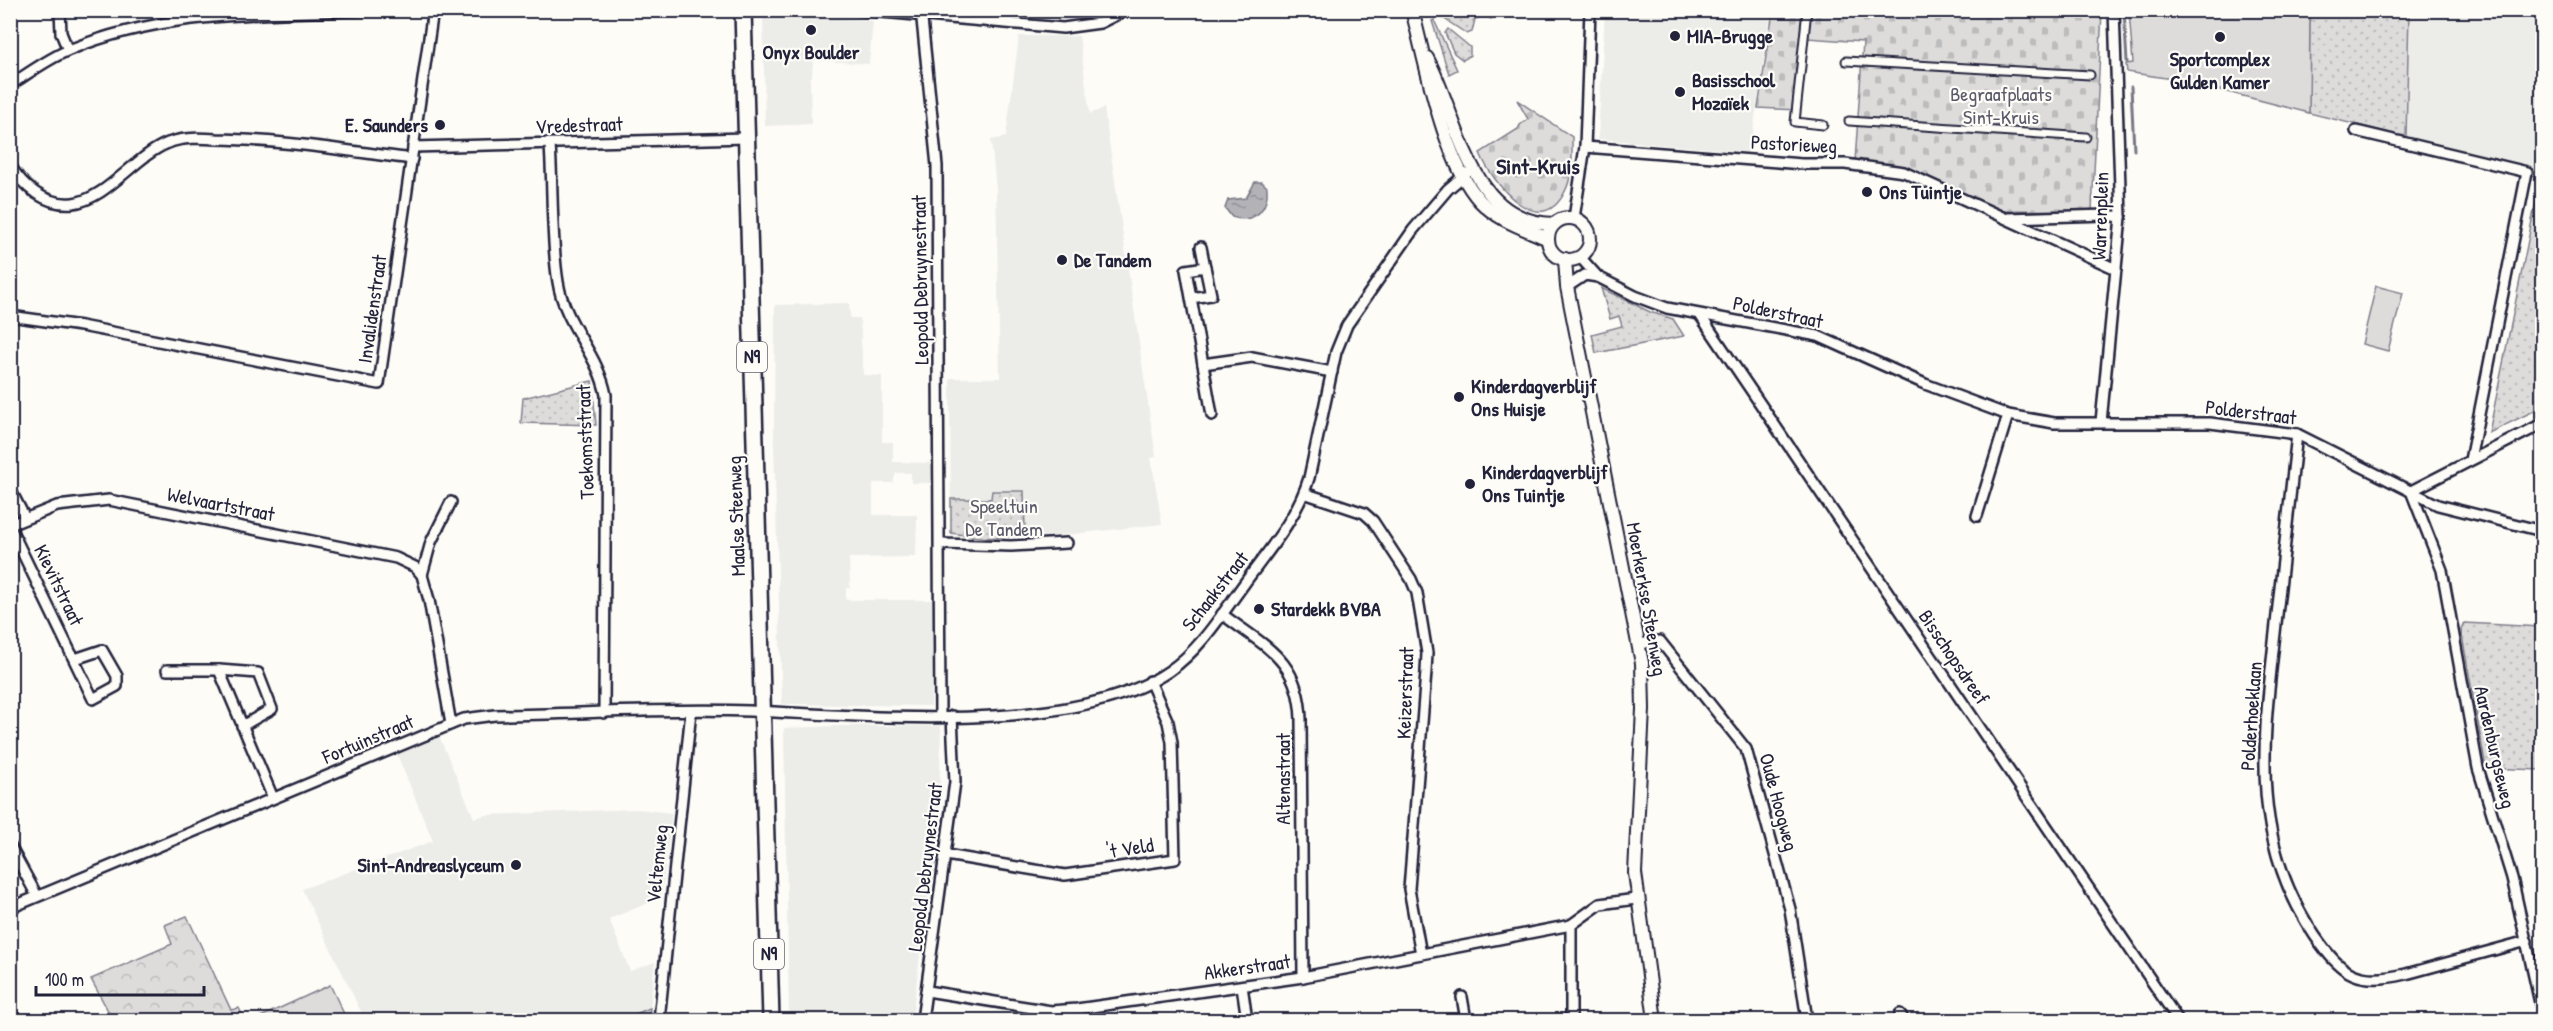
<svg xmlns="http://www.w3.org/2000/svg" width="2553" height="1031" font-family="'Patrick Hand',sans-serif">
	<defs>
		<pattern id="grass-dots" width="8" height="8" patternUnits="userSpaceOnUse" patternTransform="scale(1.5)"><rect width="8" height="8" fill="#dddcdb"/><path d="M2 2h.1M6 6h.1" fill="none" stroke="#bdbcbd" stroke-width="1.8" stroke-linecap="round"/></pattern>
		<pattern id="forest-crowns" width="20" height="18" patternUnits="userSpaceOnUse" patternTransform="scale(1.5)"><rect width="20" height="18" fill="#dddcdb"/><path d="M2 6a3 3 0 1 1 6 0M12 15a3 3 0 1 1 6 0" fill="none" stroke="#bdbcbd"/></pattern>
		<pattern id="cemetery-stones" width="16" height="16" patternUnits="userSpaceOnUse" patternTransform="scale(1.5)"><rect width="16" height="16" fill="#dddcdb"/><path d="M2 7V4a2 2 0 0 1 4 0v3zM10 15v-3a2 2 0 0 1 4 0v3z" fill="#bdbcbd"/></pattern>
		<pattern id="water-ripples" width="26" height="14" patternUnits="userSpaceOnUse" patternTransform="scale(1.5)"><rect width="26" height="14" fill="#b2b2b7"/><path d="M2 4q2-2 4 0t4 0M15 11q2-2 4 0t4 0" fill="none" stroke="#909096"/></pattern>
	</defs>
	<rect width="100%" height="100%" fill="#fdfcf7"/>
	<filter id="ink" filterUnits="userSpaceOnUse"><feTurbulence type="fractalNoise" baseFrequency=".0167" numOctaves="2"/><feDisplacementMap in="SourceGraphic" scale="12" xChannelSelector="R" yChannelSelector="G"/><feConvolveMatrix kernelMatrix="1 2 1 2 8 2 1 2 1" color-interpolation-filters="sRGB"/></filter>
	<g filter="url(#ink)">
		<g fill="#ecece9">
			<polygon points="1605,10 1771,11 1750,152 1598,139"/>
			<polygon points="763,11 873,21 869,64 813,60 812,77 810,78 811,124 765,126"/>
			<polygon points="2409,11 2542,11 2542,170 2406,137"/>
			<polygon points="1019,36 1079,36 1090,114 1104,108 1156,457 1151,458 1162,524 1074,534 1038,537 1034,534 1025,534 1002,539 976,539 951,533 950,378 1000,378 996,189 991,140 1006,137"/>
			<polygon points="849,303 850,318 860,318 863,375 882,376 882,442 893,442 893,462 931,463 931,483 911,483 911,473 896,473 893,483 873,483 873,515 917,515 916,557 849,558 850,588 846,588 846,600 935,600 931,706 782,704 774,442 775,305"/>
			<polygon points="839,726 941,726 938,859 927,898 912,1020 789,1020 784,728"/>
			<polygon points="436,729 474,818 487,815 636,809 672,813 661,898 609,919 630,971 655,962 650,1008 621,1020 365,1020 302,889 433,841 394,747"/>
		</g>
		<g fill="url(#grass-dots)" stroke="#807f8b" stroke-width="1.5">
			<polygon points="1498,10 1499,14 1491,19 1485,16 1475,19 1472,32 1467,34 1437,14 1439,11"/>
			<polygon points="2310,11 2409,11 2406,137 2309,113"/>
			<polygon points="1434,20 1457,70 1449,74 1432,21"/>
			<polygon points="1448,29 1470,47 1470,55 1463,60 1454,53 1445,33"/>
			<polygon points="2538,191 2542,192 2542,407 2489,433"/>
			<polygon points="1601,288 1650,312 1673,319 1684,336 1596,353 1592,334 1622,326 1619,316 1610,319"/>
			<polygon points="592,381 596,425 521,423 523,398"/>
			<path d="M992,491H1024L1025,534C996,540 980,538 951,533V499H991Z"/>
			<polygon points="2464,623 2542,627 2542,770 2486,768 2461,630"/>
		</g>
		<g fill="url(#forest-crowns)" stroke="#807f8b" stroke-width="1.5">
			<polygon points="187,916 231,1010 239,1008 245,1020 113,1020 91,979 172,944 165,925"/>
			<polygon points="650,1008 649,1020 621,1020"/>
		</g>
		<g fill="url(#cemetery-stones)" stroke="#807f8b" stroke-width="1.5">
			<polygon points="1773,11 2102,11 2092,211 2001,210 1900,165 1855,162 1863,42 1807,38 1799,110 1758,108"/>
			<path d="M1517,100L1572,137C1572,153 1573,172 1567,187C1543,245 1493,185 1480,153L1518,129L1520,125L1528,119Z"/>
		</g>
		<g fill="#dddcdb" stroke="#807f8b" stroke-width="1.5">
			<polygon points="2129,11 2310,11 2309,113 2185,81 2127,72 2126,64 2133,63"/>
			<polygon points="2376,286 2403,293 2388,351 2362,344"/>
			<polygon points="330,985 347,1020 254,1020"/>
		</g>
		<path fill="url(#water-ripples)" stroke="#787885" stroke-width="1.5" d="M1255,182H1262L1267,187C1269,209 1255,224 1232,217L1225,208L1228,200L1246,198Z"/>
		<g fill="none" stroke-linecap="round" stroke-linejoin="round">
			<g stroke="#787885" stroke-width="3">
				<polyline points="2124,10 2127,62"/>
				<polyline points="2131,87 2134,150"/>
			</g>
			<defs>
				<g id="pedestrian">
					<polyline points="1807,10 1795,122 1823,125"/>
					<polyline points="1846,61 2090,75"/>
					<polyline points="1849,121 2086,137"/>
				</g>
				<g id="minor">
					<polyline points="60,10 61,33 68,50"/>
					<polyline points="859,10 1063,28 1100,23 1126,10"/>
					<polyline points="921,10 937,166 940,717"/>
					<path d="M10,85C29,73 49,58 69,50C169,9 266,15 370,10"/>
					<polyline points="2356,131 2527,172 2470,460"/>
					<path d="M550,145C553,188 551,240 558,282C565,326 598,353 606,395L604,713"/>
					<polyline points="413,147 746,138"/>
					<polyline points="1585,147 1802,164 1845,164 1904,172 2116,269"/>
					<path d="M10,165C23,187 46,206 73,203C107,199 135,156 168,143C183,137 201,138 217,139C283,140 347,151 412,159"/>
					<polyline points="1574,218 1585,147 1590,10"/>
					<polyline points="2008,218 2106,215 2121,217"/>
					<polyline points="1201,247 1205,267"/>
					<polyline points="1580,257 1598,277 1635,296 1667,308 1818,336 1925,384 2008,415 2054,423 2210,423 2297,434 2438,505 2542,531"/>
					<polyline points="1567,287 1585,275 1598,277"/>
					<polyline points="1191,298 1211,295 1205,267 1186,270 1203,364 1252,357 1332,372"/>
					<polyline points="1700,315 2178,1020"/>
					<polyline points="10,316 81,326 379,384 433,10"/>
					<polyline points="1203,364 1212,415"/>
					<polyline points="2101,422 2121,217 2114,10"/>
					<path d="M2297,434C2290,497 2283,560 2276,624C2264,736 2247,836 2315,936C2343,976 2358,985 2406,974L2527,941"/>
					<polyline points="10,489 25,518"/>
					<polyline points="2411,491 2442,570 2478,768 2512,878 2542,1012"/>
					<polyline points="2411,491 2542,424"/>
					<polyline points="1304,493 1364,513 1373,521 1411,579 1417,593 1427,653 1426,672 1409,889 1421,954"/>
					<polyline points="1977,516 2008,415"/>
					<polyline points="10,525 57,506 109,500 396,558 415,567 422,575 429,600 451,724"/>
					<polyline points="10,527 93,699 117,686 117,676 102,650 75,659"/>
					<polyline points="941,544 1011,546 1067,543"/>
					<polyline points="422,575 431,542 451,502"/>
					<path d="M1222,614C1265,647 1299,659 1301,719L1303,977"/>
					<polyline points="1639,644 1660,641 1746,749 1790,909 1807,1020"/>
					<polyline points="167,670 219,670"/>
					<polyline points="242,726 272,709 258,673 219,670 273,798"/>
					<polyline points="10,846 37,896"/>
					<polyline points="946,855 1065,875 1175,859 1172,742 1168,722 1150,681"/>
					<path d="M10,908L464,719L495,715C580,714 665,708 750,711C863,715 1073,737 1169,671C1200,650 1222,614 1244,584C1268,551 1297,518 1309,478L1336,352L1347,325L1413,230L1448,189L1467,173"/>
					<polyline points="1242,986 1247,1020"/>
					<polyline points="927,991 1051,1011 1077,1009 1303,977 1571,925"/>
					<polyline points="1462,997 1466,1020"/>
					<polyline points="1900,1014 1904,1020"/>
					<polyline points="659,1020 691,711"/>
					<polyline points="922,1020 955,782 952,716"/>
					<polyline points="1571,1020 1571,925 1600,904 1636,899"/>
				</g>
				<g id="tertiary">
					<path d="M1412,10C1426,63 1443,161 1480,201C1499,221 1524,228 1548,239"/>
					<path d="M1427,58C1459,117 1468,223 1554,224"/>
					<circle cx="1569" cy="239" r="21"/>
					<polyline points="1565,259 1567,287 1642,663 1643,709 1635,873 1655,1020"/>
				</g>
				<polyline id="primary" points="743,10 771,1020"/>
			</defs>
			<use href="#pedestrian" stroke="#22223b" stroke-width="11"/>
			<use href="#minor" stroke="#22223b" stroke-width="14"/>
			<use href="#tertiary" stroke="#22223b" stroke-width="16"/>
			<use href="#primary" stroke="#22223b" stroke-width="20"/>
			<use href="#pedestrian" stroke="#fdfcf7" stroke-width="7"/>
			<use href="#minor" stroke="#fdfcf7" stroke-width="9"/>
			<use href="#tertiary" stroke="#fdfcf7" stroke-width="12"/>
			<use href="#primary" stroke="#fdfcf7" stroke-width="15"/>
		</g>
	</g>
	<g fill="#22223b" stroke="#fdfcf7" stroke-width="2">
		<circle cx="811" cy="30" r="6"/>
		<circle cx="1675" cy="36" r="6"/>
		<circle cx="2220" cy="37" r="6"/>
		<circle cx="1680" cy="92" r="6"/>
		<circle cx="440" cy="125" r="6"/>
		<circle cx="1867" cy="192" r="6"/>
		<circle cx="1062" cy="260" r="6"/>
		<circle cx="1459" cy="397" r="6"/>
		<circle cx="1470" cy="484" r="6"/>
		<circle cx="1259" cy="609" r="6"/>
		<circle cx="516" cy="865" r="6"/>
	</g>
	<g text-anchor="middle" stroke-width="4.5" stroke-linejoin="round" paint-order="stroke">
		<g fill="#fdfcf7" stroke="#646373" stroke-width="1.5">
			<rect x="737" y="342" width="30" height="30" rx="4.5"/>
			<rect x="754" y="939" width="30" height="30" rx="4.5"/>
		</g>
		<g font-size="18" font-weight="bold" fill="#22223b">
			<text x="752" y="363">N9</text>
			<text x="769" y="960">N9</text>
		</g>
		<g font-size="20" font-weight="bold" fill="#22223b" stroke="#fdfcf7" text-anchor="start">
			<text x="1687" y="43">MIA-Brugge</text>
			<text x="811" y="59" text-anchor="middle">Onyx Boulder</text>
			<text x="2220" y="66" text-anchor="middle">Sportcomplex<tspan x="2220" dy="23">Gulden Kamer</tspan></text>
			<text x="1692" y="87">Basisschool<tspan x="1692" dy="23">Mozaïek</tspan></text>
			<text x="428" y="132" text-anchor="end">E. Saunders</text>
			<text x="1879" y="199">Ons Tuintje</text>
			<text x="1074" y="267">De Tandem</text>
			<text x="1471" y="393">Kinderdagverblijf<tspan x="1471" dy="23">Ons Huisje</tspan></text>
			<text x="1482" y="479">Kinderdagverblijf<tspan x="1482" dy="23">Ons Tuintje</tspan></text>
			<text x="1271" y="616">Stardekk BVBA</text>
			<text x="504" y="872" text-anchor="end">Sint-Andreaslyceum</text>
		</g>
		<g font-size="20" fill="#5a5a6b" stroke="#fdfcf7">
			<text x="2001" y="101">Begraafplaats<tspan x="2001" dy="23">Sint-Kruis</tspan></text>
			<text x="1004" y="513">Speeltuin<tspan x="1004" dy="23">De Tandem</tspan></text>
		</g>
		<g font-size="20" fill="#22223b" stroke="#fdfcf7">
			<text transform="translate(579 125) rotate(-2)" y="7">Vredestraat</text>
			<text transform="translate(1794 144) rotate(3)" y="7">Pastorieweg</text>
			<text transform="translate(2100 216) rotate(-88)" y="7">Warrenplein</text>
			<text transform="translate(920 280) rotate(-91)" y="7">Leopold Debruynestraat</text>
			<text transform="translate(372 309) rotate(-82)" y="7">Invalidenstraat</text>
			<text transform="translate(1778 312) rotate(12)" y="7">Polderstraat</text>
			<text transform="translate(2251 412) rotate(7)" y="7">Polderstraat</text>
			<text transform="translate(585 442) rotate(-92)" y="7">Toekomststraat</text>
			<text transform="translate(221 504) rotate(11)" y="7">Welvaartstraat</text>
			<text transform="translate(736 516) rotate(-92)" y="7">Maalse Steenweg</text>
			<text transform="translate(59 585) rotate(64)" y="7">Kievitstraat</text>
			<text transform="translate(1215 591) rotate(-52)" y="7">Schaakstraat</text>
			<text transform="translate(1647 599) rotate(80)" y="7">Moerkerkse Steenweg</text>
			<text transform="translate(1954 657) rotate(56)" y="7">Bisschopsdreef</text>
			<text transform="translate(1405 693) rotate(-88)" y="7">Keizerstraat</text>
			<text transform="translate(2251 716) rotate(-86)" y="7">Polderhoeklaan</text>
			<text transform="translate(368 739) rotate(-23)" y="7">Fortuinstraat</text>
			<text transform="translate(2495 747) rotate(77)" y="7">Aardenburgseweg</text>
			<text transform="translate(1283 779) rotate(-90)" y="7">Altenastraat</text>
			<text transform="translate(1779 802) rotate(75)" y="7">Oude Hoogweg</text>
			<text transform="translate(1130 848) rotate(-9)" y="7">'t Veld</text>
			<text transform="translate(657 864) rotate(-84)" y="7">Veltemweg</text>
			<text transform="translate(925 867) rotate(-83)" y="7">Leopold Debruynestraat</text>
			<text transform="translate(1247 967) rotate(-8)" y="7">Akkerstraat</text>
		</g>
		<g font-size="22" font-weight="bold" fill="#22223b" stroke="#fdfcf7">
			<text x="1538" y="174">Sint-Kruis</text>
		</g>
	</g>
	<rect width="2553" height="1031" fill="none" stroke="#fdfcf7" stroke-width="36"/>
	<rect x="18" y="18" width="2517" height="995" fill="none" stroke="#22223b" stroke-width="2" filter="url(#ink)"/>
	<path d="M36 986v9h168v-9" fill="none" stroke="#22223b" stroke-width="3"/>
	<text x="45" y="986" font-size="18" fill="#22223b" stroke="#fdfcf7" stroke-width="4.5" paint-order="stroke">100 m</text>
</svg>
